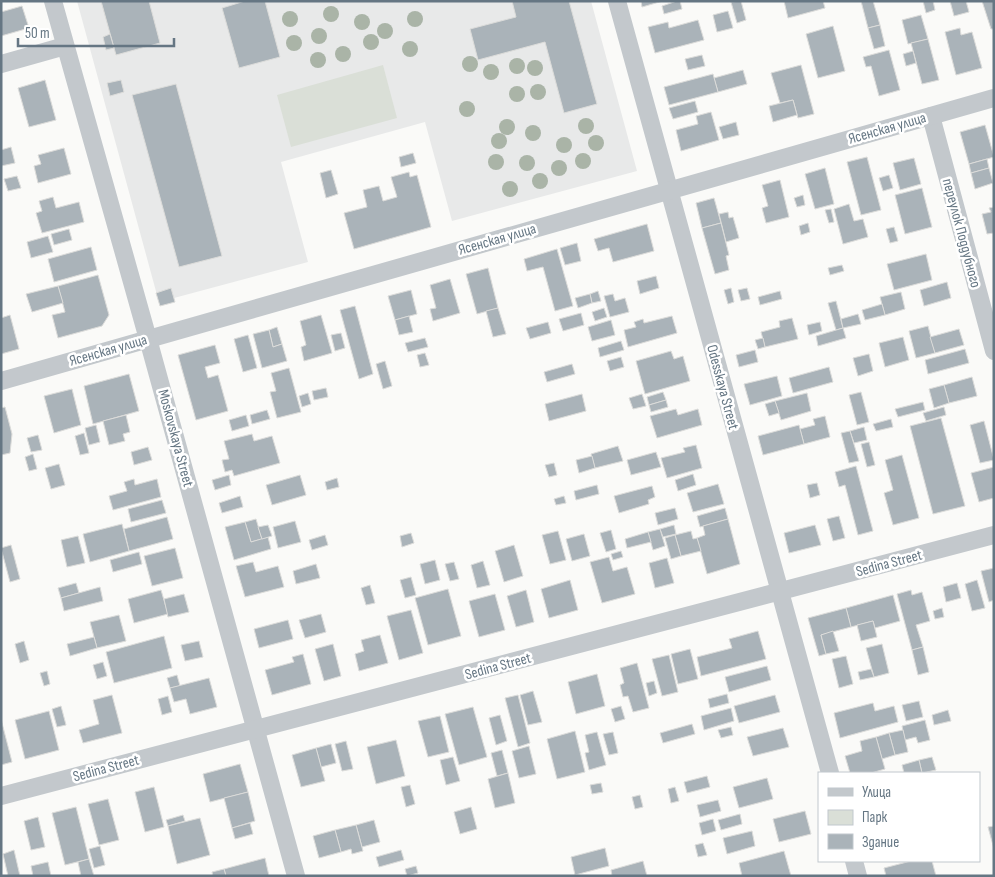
<svg xmlns="http://www.w3.org/2000/svg" width="995" height="877" font-family="'Sofia Sans Condensed',sans-serif">
	<rect width="100%" height="100%" fill="#fafaf8"/>
	<polygon fill="#e8e9e9" points="77,1 591,1 637,171 452,221 425,122 281,162 308,262 174,298 175,302 160,306"/>
	<polygon fill="#dadfd7" points="383,65 397,118 291,147 277,95"/>
	<g fill="#aab3b9" stroke="#dcdcda">
		<polygon points="101,1 149,1 160,43 116,55"/>
		<polygon points="245,1 265,1 280,57 239,68 222,8"/>
		<polygon points="512,1 569,1 597,104 564,113 545,42 478,60 470,29 516,17"/>
		<polygon points="641,1 663,1 642,7"/>
		<polygon points="677,1 680,1 682,9 664,14 662,6"/>
		<polygon points="741,1 746,20 737,23 731,2"/>
		<polygon points="784,1 823,1 825,8 788,18"/>
		<polygon points="861,1 873,1 880,25 868,28"/>
		<polygon points="923,1 933,1 935,10 926,13"/>
		<polygon points="950,1 966,1 969,12 954,16"/>
		<polygon points="982,1 994,1 994,29 991,29"/>
		<polygon points="22,6 29,28 1,36 1,12"/>
		<polygon points="728,11 733,28 717,32 713,15"/>
		<polygon points="921,15 928,39 908,44 902,20"/>
		<polygon points="698,20 704,40 655,53 648,27 668,22 669,28"/>
		<polygon points="880,25 885,46 874,49 868,28"/>
		<polygon points="833,26 845,71 818,78 806,34"/>
		<polygon points="960,28 961,35 972,32 982,68 956,75 945,32"/>
		<polygon points="110,34 114,48 106,50 103,37"/>
		<polygon points="928,39 939,80 922,84 911,43"/>
		<polygon points="889,50 900,90 879,96 871,66 866,67 863,57"/>
		<polygon points="913,51 916,63 906,66 903,54"/>
		<polygon points="702,55 705,66 688,70 685,59"/>
		<polygon points="801,65 814,114 798,118 793,100 780,103 771,73"/>
		<polygon points="743,70 747,84 718,92 714,78"/>
		<polygon points="713,74 718,92 669,105 664,87"/>
		<polygon points="45,80 56,120 29,127 18,88"/>
		<polygon points="121,80 124,92 110,96 107,83"/>
		<polygon points="176,84 222,256 179,267 132,95"/>
		<polygon points="793,100 797,115 773,122 769,106"/>
		<polygon points="695,101 698,112 673,119 669,108"/>
		<polygon points="711,112 719,140 681,151 676,130 698,124 696,116"/>
		<polygon points="736,122 739,135 723,139 719,127"/>
		<polygon points="985,125 994,157 969,164 960,132"/>
		<polygon points="11,147 15,163 1,166 1,150"/>
		<polygon points="64,148 71,174 38,183 34,166 41,164 38,155"/>
		<polygon points="413,153 416,163 401,167 399,157"/>
		<polygon points="867,157 881,210 861,215 847,162"/>
		<polygon points="914,158 921,184 900,190 893,163"/>
		<polygon points="987,159 989,168 971,173 969,164"/>
		<polygon points="825,168 834,204 815,209 805,174"/>
		<polygon points="989,168 993,183 975,189 971,173"/>
		<polygon points="331,170 338,194 326,198 320,173"/>
		<polygon points="409,172 410,177 417,175 431,227 354,249 344,213 367,207 363,190 379,186 383,201 397,197 391,177"/>
		<polygon points="889,175 893,188 883,191 879,178"/>
		<polygon points="17,176 21,188 8,191 4,179"/>
		<polygon points="780,180 789,217 766,223 762,208 768,206 762,185"/>
		<polygon points="922,188 932,227 905,234 895,195"/>
		<polygon points="803,195 805,205 797,207 794,198"/>
		<polygon points="53,197 56,208 79,202 84,222 42,233 36,213 42,211 39,201"/>
		<polygon points="714,198 721,223 702,228 696,203"/>
		<polygon points="849,204 854,221 863,219 868,237 843,244 834,209"/>
		<polygon points="994,207 994,233 987,234 982,214 991,212 989,208"/>
		<polygon points="831,209 834,222 829,223 825,210"/>
		<polygon points="728,212 729,218 733,217 739,238 726,242 719,214"/>
		<polygon points="721,223 729,255 726,256 729,270 715,274 702,228"/>
		<polygon points="808,223 810,232 801,235 799,226"/>
		<polygon points="647,224 654,251 613,262 609,248 598,251 594,239"/>
		<polygon points="894,227 898,241 890,243 886,229"/>
		<polygon points="69,229 72,240 54,245 51,234"/>
		<polygon points="48,236 53,252 31,258 27,242"/>
		<polygon points="577,243 581,261 565,265 560,248"/>
		<polygon points="91,247 97,270 54,282 48,259"/>
		<polygon points="557,249 573,306 555,311 543,267 527,271 524,259"/>
		<polygon points="926,254 932,280 894,290 887,264"/>
		<polygon points="842,265 844,271 830,275 828,268"/>
		<polygon points="488,268 498,308 477,314 466,274"/>
		<polygon points="98,275 109,315 102,326 58,338 52,315 65,312 58,286"/>
		<polygon points="656,276 659,288 640,294 637,281"/>
		<polygon points="450,279 460,313 433,321 430,309 436,308 430,285"/>
		<polygon points="947,282 951,298 924,306 920,290"/>
		<polygon points="58,286 63,303 32,312 26,294"/>
		<polygon points="171,288 175,302 160,306 156,293"/>
		<polygon points="731,288 734,302 728,304 724,290"/>
		<polygon points="747,288 750,299 741,301 738,290"/>
		<polygon points="411,290 417,314 395,320 388,296"/>
		<polygon points="598,291 601,301 592,303 590,294"/>
		<polygon points="780,291 782,299 760,305 758,297"/>
		<polygon points="901,292 905,309 885,315 880,297"/>
		<polygon points="590,294 592,303 578,308 575,298"/>
		<polygon points="613,294 615,301 625,298 629,312 610,317 604,296"/>
		<polygon points="836,301 843,328 836,330 828,303"/>
		<polygon points="882,304 885,315 865,320 862,310"/>
		<polygon points="355,306 373,374 359,379 340,310"/>
		<polygon points="498,308 506,334 493,337 486,311"/>
		<polygon points="604,308 607,317 595,321 592,312"/>
		<polygon points="581,313 584,325 563,331 559,319"/>
		<polygon points="858,314 861,324 843,328 841,319"/>
		<polygon points="10,315 19,349 1,354 1,318"/>
		<polygon points="321,315 332,353 304,361 301,347 306,345 300,321"/>
		<polygon points="409,316 413,332 399,335 395,320"/>
		<polygon points="672,316 677,333 628,347 624,330 636,327 634,322 643,319 644,323"/>
		<polygon points="792,318 798,339 765,347 761,332 780,327 779,321"/>
		<polygon points="611,320 615,335 592,341 588,327"/>
		<polygon points="548,322 551,333 530,339 526,328"/>
		<polygon points="820,322 822,331 809,335 807,325"/>
		<polygon points="928,326 935,353 916,358 909,331"/>
		<polygon points="277,327 282,344 273,347 269,330"/>
		<polygon points="843,328 846,338 818,346 816,336"/>
		<polygon points="959,329 964,345 935,353 930,337"/>
		<polygon points="269,330 273,347 282,344 287,361 262,368 253,334"/>
		<polygon points="341,333 345,348 335,351 331,335"/>
		<polygon points="248,335 257,368 243,372 234,339"/>
		<polygon points="903,337 909,360 885,367 879,343"/>
		<polygon points="425,338 428,347 408,352 405,343"/>
		<polygon points="763,338 765,347 758,349 755,340"/>
		<polygon points="621,341 624,350 600,357 598,348"/>
		<polygon points="215,345 220,363 205,367 208,378 218,375 228,411 196,420 178,355"/>
		<polygon points="965,349 969,363 928,374 925,360"/>
		<polygon points="755,350 758,362 739,367 736,355"/>
		<polygon points="671,351 674,359 683,356 690,381 645,394 636,361"/>
		<polygon points="425,353 429,365 420,367 417,355"/>
		<polygon points="869,354 873,371 858,376 853,358"/>
		<polygon points="621,357 624,367 610,371 607,361"/>
		<polygon points="385,361 392,386 383,389 376,364"/>
		<polygon points="572,364 575,374 547,382 544,372"/>
		<polygon points="829,367 833,382 793,393 789,378"/>
		<polygon points="289,368 301,412 277,418 270,392 276,391 271,373"/>
		<polygon points="129,374 139,411 93,424 84,386"/>
		<polygon points="777,376 782,396 750,405 744,384"/>
		<polygon points="972,377 977,396 949,403 944,385"/>
		<polygon points="944,385 949,403 934,408 929,389"/>
		<polygon points="326,388 328,397 314,400 312,391"/>
		<polygon points="72,389 81,425 54,433 44,396"/>
		<polygon points="663,392 666,400 649,405 647,397"/>
		<polygon points="861,392 869,422 857,425 849,395"/>
		<polygon points="308,393 311,404 302,407 299,396"/>
		<polygon points="807,393 811,411 781,420 775,401"/>
		<polygon points="582,394 586,411 549,421 545,404"/>
		<polygon points="642,394 646,406 633,409 629,398"/>
		<polygon points="666,400 668,407 651,412 649,405"/>
		<polygon points="775,401 779,413 769,416 765,404"/>
		<polygon points="923,402 925,410 898,417 895,409"/>
		<polygon points="5,407 12,434 10,453 1,455 1,408"/>
		<polygon points="944,407 946,415 926,421 923,413"/>
		<polygon points="676,409 678,415 698,409 702,425 657,438 650,416"/>
		<polygon points="267,410 270,419 252,424 250,415"/>
		<polygon points="126,415 130,432 123,434 125,441 109,445 103,421"/>
		<polygon points="246,415 249,426 232,431 229,420"/>
		<polygon points="825,416 830,437 804,444 800,429 815,425 813,419"/>
		<polygon points="941,418 965,506 933,514 910,426"/>
		<polygon points="891,419 893,427 876,431 873,424"/>
		<polygon points="984,421 994,460 980,463 970,425"/>
		<polygon points="96,425 100,442 89,445 85,428"/>
		<polygon points="799,425 804,444 763,455 758,436"/>
		<polygon points="864,427 867,440 854,443 850,431"/>
		<polygon points="850,431 859,461 849,463 841,433"/>
		<polygon points="84,433 89,453 80,455 75,436"/>
		<polygon points="252,434 254,441 272,436 280,463 234,476 232,470 225,472 222,460 229,459 224,441"/>
		<polygon points="38,435 42,450 31,452 27,438"/>
		<polygon points="869,442 875,465 867,467 861,444"/>
		<polygon points="696,445 702,468 667,478 661,458 685,452 683,448"/>
		<polygon points="618,446 623,461 595,468 591,454"/>
		<polygon points="148,447 152,460 134,465 131,452"/>
		<polygon points="656,452 661,467 631,475 627,460"/>
		<polygon points="33,454 37,469 29,471 25,457"/>
		<polygon points="902,455 919,518 893,525 884,493 893,490 885,460"/>
		<polygon points="592,456 595,468 579,473 576,460"/>
		<polygon points="554,463 557,475 549,477 545,465"/>
		<polygon points="59,464 65,485 51,489 45,468"/>
		<polygon points="856,466 873,531 858,535 845,485 839,487 835,472"/>
		<polygon points="994,467 994,498 979,502 971,473"/>
		<polygon points="693,474 696,485 678,491 675,480"/>
		<polygon points="229,475 231,485 215,490 212,480"/>
		<polygon points="300,475 306,495 272,505 266,485"/>
		<polygon points="337,478 339,487 327,490 325,482"/>
		<polygon points="134,479 135,485 157,479 161,497 113,510 109,496 127,491 124,482"/>
		<polygon points="817,483 820,495 810,498 807,485"/>
		<polygon points="718,484 724,504 693,512 687,493"/>
		<polygon points="597,485 599,494 576,500 574,491"/>
		<polygon points="652,486 655,497 648,500 649,504 619,513 614,496"/>
		<polygon points="240,496 243,507 222,513 219,503"/>
		<polygon points="564,496 566,503 556,505 554,499"/>
		<polygon points="162,500 166,513 131,522 128,509"/>
		<polygon points="675,508 678,519 658,525 655,513"/>
		<polygon points="725,508 728,519 700,527 697,516"/>
		<polygon points="839,516 845,538 833,541 827,519"/>
		<polygon points="167,517 173,539 129,551 124,529"/>
		<polygon points="256,519 262,539 251,542 245,522"/>
		<polygon points="728,519 740,564 707,574 697,538 705,535 703,526"/>
		<polygon points="295,521 301,542 278,548 273,527"/>
		<polygon points="245,522 251,542 268,537 271,549 234,560 225,527"/>
		<polygon points="122,524 129,551 90,562 83,534"/>
		<polygon points="268,525 272,536 262,539 258,527"/>
		<polygon points="674,525 676,534 663,537 660,529"/>
		<polygon points="815,525 821,545 789,553 784,533"/>
		<polygon points="660,529 665,546 653,550 648,532"/>
		<polygon points="611,530 616,549 606,552 600,533"/>
		<polygon points="558,531 566,560 550,564 542,535"/>
		<polygon points="691,531 693,539 697,538 701,551 681,556 675,535"/>
		<polygon points="648,532 651,542 627,548 625,539"/>
		<polygon points="411,533 414,543 402,547 400,536"/>
		<polygon points="584,534 590,556 572,561 566,539"/>
		<polygon points="325,535 328,545 312,550 309,540"/>
		<polygon points="675,535 681,556 671,559 665,538"/>
		<polygon points="78,536 85,563 67,567 61,540"/>
		<polygon points="11,545 20,579 10,582 1,548"/>
		<polygon points="514,545 523,576 504,582 495,551"/>
		<polygon points="175,548 183,578 152,586 144,556"/>
		<polygon points="621,551 623,557 613,560 611,554"/>
		<polygon points="139,552 142,564 113,572 110,560"/>
		<polygon points="609,557 613,571 627,567 635,594 602,603 590,562"/>
		<polygon points="667,558 674,583 655,588 649,563"/>
		<polygon points="435,560 440,580 425,584 420,564"/>
		<polygon points="483,561 490,585 477,588 471,565"/>
		<polygon points="253,562 256,572 278,566 284,587 245,597 236,566"/>
		<polygon points="454,562 459,579 450,581 445,564"/>
		<polygon points="316,564 320,578 296,584 293,571"/>
		<polygon points="994,568 994,600 989,602 981,571"/>
		<polygon points="411,577 416,595 405,598 400,580"/>
		<polygon points="570,580 578,610 549,618 541,589"/>
		<polygon points="977,580 985,608 972,611 965,584"/>
		<polygon points="76,583 79,593 61,598 58,588"/>
		<polygon points="957,583 961,598 946,602 943,587"/>
		<polygon points="370,585 375,603 366,605 361,588"/>
		<polygon points="100,587 103,601 64,611 61,598"/>
		<polygon points="448,589 461,636 428,645 415,598"/>
		<polygon points="161,590 168,614 134,623 128,599"/>
		<polygon points="526,590 534,622 516,627 507,596"/>
		<polygon points="911,590 912,595 922,592 930,621 916,625 923,647 912,650 897,594"/>
		<polygon points="184,594 189,612 168,617 164,599"/>
		<polygon points="495,594 505,630 479,637 469,601"/>
		<polygon points="893,595 900,621 875,628 873,621 851,627 846,608"/>
		<polygon points="846,608 851,627 821,635 826,654 819,656 808,618"/>
		<polygon points="942,608 944,617 935,619 933,611"/>
		<polygon points="411,610 423,653 399,660 387,616"/>
		<polygon points="321,614 326,632 305,638 299,620"/>
		<polygon points="119,615 126,641 97,648 90,622"/>
		<polygon points="288,620 293,639 259,648 254,629"/>
		<polygon points="873,621 877,637 861,641 857,625"/>
		<polygon points="758,631 766,659 701,676 697,657 732,648 729,639"/>
		<polygon points="833,631 839,651 826,654 821,635"/>
		<polygon points="380,635 388,663 359,671 355,654 364,651 361,640"/>
		<polygon points="164,636 172,668 114,683 106,652"/>
		<polygon points="94,637 97,648 70,656 67,644"/>
		<polygon points="24,641 29,660 20,663 15,644"/>
		<polygon points="199,641 203,657 185,661 181,645"/>
		<polygon points="333,644 341,676 324,681 315,649"/>
		<polygon points="882,644 889,673 874,677 866,648"/>
		<polygon points="923,647 929,672 918,675 912,650"/>
		<polygon points="690,649 698,679 678,684 671,654"/>
		<polygon points="303,654 311,684 272,695 265,670 294,662 292,657"/>
		<polygon points="669,655 678,692 662,696 652,659"/>
		<polygon points="846,656 853,684 839,688 832,659"/>
		<polygon points="103,662 107,676 97,679 93,665"/>
		<polygon points="637,663 649,708 633,712 628,696 623,697 620,685 624,683 620,668"/>
		<polygon points="767,666 771,680 729,692 725,677"/>
		<polygon points="871,669 874,677 860,680 858,672"/>
		<polygon points="47,671 50,684 44,686 40,673"/>
		<polygon points="597,674 605,706 576,714 568,682"/>
		<polygon points="177,675 180,686 170,688 167,678"/>
		<polygon points="209,678 217,707 190,714 186,699 174,702 170,688"/>
		<polygon points="654,681 657,693 649,696 646,683"/>
		<polygon points="533,691 542,722 528,725 520,695"/>
		<polygon points="727,694 729,703 710,708 708,699"/>
		<polygon points="112,695 122,733 83,743 79,730 99,724 93,700"/>
		<polygon points="518,695 530,743 518,747 505,698"/>
		<polygon points="775,695 780,712 739,723 734,706"/>
		<polygon points="168,696 172,712 162,715 158,699"/>
		<polygon points="919,701 923,717 906,721 902,705"/>
		<polygon points="873,703 875,711 894,706 898,722 840,738 834,713"/>
		<polygon points="61,706 66,725 57,727 52,709"/>
		<polygon points="621,706 625,719 615,722 611,709"/>
		<polygon points="473,707 487,757 459,765 445,714"/>
		<polygon points="731,708 734,721 704,730 701,716"/>
		<polygon points="948,710 951,721 934,725 932,715"/>
		<polygon points="49,711 59,750 25,759 15,720"/>
		<polygon points="500,715 507,741 496,745 489,718"/>
		<polygon points="440,716 449,752 428,757 418,721"/>
		<polygon points="1,719 12,762 1,765"/>
		<polygon points="925,720 930,740 918,743 916,737 905,740 902,726"/>
		<polygon points="692,724 695,734 663,743 660,733"/>
		<polygon points="731,727 733,735 721,738 718,730"/>
		<polygon points="783,728 789,747 753,756 747,737"/>
		<polygon points="903,730 908,752 895,755 889,733"/>
		<polygon points="575,731 585,772 557,779 547,739"/>
		<polygon points="597,732 606,765 589,770 585,753 589,752 585,735"/>
		<polygon points="613,732 618,753 609,755 603,734"/>
		<polygon points="889,733 895,755 882,759 876,737"/>
		<polygon points="876,737 885,769 871,773 850,773 845,756 862,751 860,741"/>
		<polygon points="396,740 405,776 376,784 367,747"/>
		<polygon points="346,741 353,769 342,771 335,744"/>
		<polygon points="331,744 336,763 321,767 316,748"/>
		<polygon points="529,746 536,774 519,778 512,751"/>
		<polygon points="316,748 325,781 301,787 292,755"/>
		<polygon points="502,750 508,773 497,776 491,753"/>
		<polygon points="453,757 460,781 446,785 440,760"/>
		<polygon points="932,757 936,770 922,773 919,760"/>
		<polygon points="919,760 922,773 904,773 902,765"/>
		<polygon points="240,764 248,792 210,802 203,774"/>
		<polygon points="508,773 515,803 495,808 488,779"/>
		<polygon points="707,776 710,787 687,793 684,782"/>
		<polygon points="767,778 773,799 739,808 733,787"/>
		<polygon points="601,783 603,792 592,794 590,785"/>
		<polygon points="410,785 415,804 406,807 401,787"/>
		<polygon points="154,787 164,827 145,832 135,792"/>
		<polygon points="675,787 679,801 671,803 668,789"/>
		<polygon points="248,792 255,821 232,828 224,798"/>
		<polygon points="640,795 643,807 635,809 632,797"/>
		<polygon points="108,799 119,840 99,845 88,804"/>
		<polygon points="718,800 721,811 700,817 697,805"/>
		<polygon points="76,807 89,859 65,865 52,813"/>
		<polygon points="471,807 477,829 460,834 454,812"/>
		<polygon points="805,811 811,834 779,842 773,819"/>
		<polygon points="740,814 742,824 721,830 718,820"/>
		<polygon points="183,815 185,821 168,826 166,820"/>
		<polygon points="38,817 45,847 31,850 24,821"/>
		<polygon points="200,818 210,855 177,864 168,826"/>
		<polygon points="713,819 716,831 702,835 699,823"/>
		<polygon points="374,820 380,842 362,847 356,825"/>
		<polygon points="250,823 253,834 235,839 232,828"/>
		<polygon points="356,825 363,851 352,854 351,849 341,852 335,830"/>
		<polygon points="994,826 994,849 988,827"/>
		<polygon points="335,830 341,852 319,858 313,836"/>
		<polygon points="752,831 755,846 727,854 723,838"/>
		<polygon points="703,843 707,855 698,857 695,845"/>
		<polygon points="100,846 105,865 94,868 89,849"/>
		<polygon points="605,848 609,866 575,875 571,857"/>
		<polygon points="14,850 20,876 8,876 3,854"/>
		<polygon points="401,850 404,860 379,867 376,857"/>
		<polygon points="784,851 791,876 742,876 739,863"/>
		<polygon points="265,858 269,876 226,876 224,869"/>
		<polygon points="89,859 94,876 81,876 78,862"/>
		<polygon points="643,861 647,876 612,876 611,870"/>
		<polygon points="911,861 932,861 936,876 886,876 884,868"/>
		<polygon points="48,862 51,876 33,876 31,866"/>
		<polygon points="416,866 418,873 407,876 405,869"/>
		<polygon points="224,869 226,876 213,876 212,872"/>
	</g>
	<g fill="none" stroke-linecap="round" stroke-linejoin="round">
		<g stroke="#c3c8cc" stroke-width="18">
			<polyline points="53,1 148,339 296,876"/>
			<polyline points="617,1 830,773"/>
			<polyline points="1,64 65,46"/>
			<polyline points="931,116 994,351"/>
			<polyline points="1,381 994,98"/>
			<polyline points="1,796 994,535"/>
			<polyline points="854,861 858,876"/>
		</g>
	</g>
	<g fill="#aab4a7">
		<circle cx="331" cy="14" r="8"/>
		<circle cx="290" cy="19" r="8"/>
		<circle cx="415" cy="19" r="8"/>
		<circle cx="362" cy="22" r="8"/>
		<circle cx="385" cy="31" r="8"/>
		<circle cx="319" cy="36" r="8"/>
		<circle cx="371" cy="42" r="8"/>
		<circle cx="294" cy="43" r="8"/>
		<circle cx="410" cy="49" r="8"/>
		<circle cx="343" cy="54" r="8"/>
		<circle cx="318" cy="60" r="8"/>
		<circle cx="470" cy="64" r="8"/>
		<circle cx="517" cy="66" r="8"/>
		<circle cx="535" cy="68" r="8"/>
		<circle cx="491" cy="72" r="8"/>
		<circle cx="538" cy="92" r="8"/>
		<circle cx="517" cy="94" r="8"/>
		<circle cx="467" cy="109" r="8"/>
		<circle cx="586" cy="126" r="8"/>
		<circle cx="507" cy="127" r="8"/>
		<circle cx="533" cy="133" r="8"/>
		<circle cx="499" cy="141" r="8"/>
		<circle cx="596" cy="143" r="8"/>
		<circle cx="564" cy="145" r="8"/>
		<circle cx="583" cy="161" r="8"/>
		<circle cx="496" cy="162" r="8"/>
		<circle cx="527" cy="163" r="8"/>
		<circle cx="559" cy="168" r="8"/>
		<circle cx="540" cy="181" r="8"/>
		<circle cx="510" cy="189" r="8"/>
	</g>
	<g text-anchor="middle" stroke-width="5" stroke-linejoin="round" paint-order="stroke">
		<g font-size="15" fill="#657683" stroke="#fff">
			<text transform="translate(887 128) rotate(-16)" y="5">Ясенская улица</text>
			<text transform="translate(962 233) rotate(75)" y="5">переулок Поддубного</text>
			<text transform="translate(497 239) rotate(-16)" y="5">Ясенская улица</text>
			<text transform="translate(108 350) rotate(-16)" y="5">Ясенская улица</text>
			<text transform="translate(723 387) rotate(75)" y="5">Odesskaya Street</text>
			<text transform="translate(176 438) rotate(75)" y="5">Moskovskaya Street</text>
			<text transform="translate(889 563) rotate(-15)" y="5">Sedina Street</text>
			<text transform="translate(498 666) rotate(-15)" y="5">Sedina Street</text>
			<text transform="translate(106 768) rotate(-15)" y="5">Sedina Street</text>
		</g>
	</g>
	<rect width="995" height="877" fill="none" stroke="#657683" stroke-width="5"/>
	<rect x="818" y="772" width="162" height="90" fill="#ffffff" stroke="#c1c8cd"/>
	<rect x="828" y="788" width="25" height="8" fill="#c3c8cc" stroke="#c1c8cd"/>
	<text x="862" y="797" font-size="15" fill="#657683">Улица</text>
	<rect x="828" y="810" width="25" height="15" fill="#dadfd7" stroke="#c1c8cd"/>
	<text x="862" y="822" font-size="15" fill="#657683">Парк</text>
	<rect x="828" y="834" width="25" height="15" fill="#aab3b9" stroke="#c1c8cd"/>
	<text x="862" y="847" font-size="15" fill="#657683">Здание</text>
	<path d="M18 38v8h156v-8" fill="none" stroke="#657683" stroke-width="2.5"/>
	<text x="25" y="38" font-size="15" fill="#657683" stroke="#ffffff" stroke-width="4" paint-order="stroke">50 m</text>
</svg>
